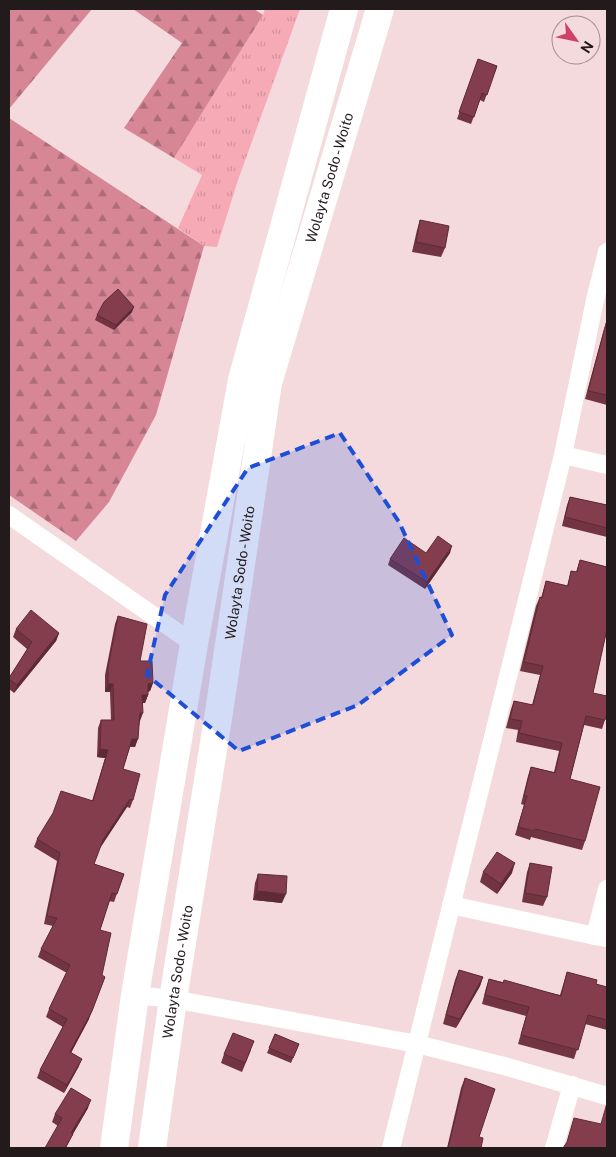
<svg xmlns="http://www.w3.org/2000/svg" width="616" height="1157" font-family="'Public Sans',sans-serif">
	<defs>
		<pattern id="grass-tufts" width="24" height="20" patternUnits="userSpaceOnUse" patternTransform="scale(1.25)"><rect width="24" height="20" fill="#f6aab6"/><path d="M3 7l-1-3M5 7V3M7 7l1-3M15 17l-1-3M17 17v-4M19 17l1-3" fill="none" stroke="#d3929c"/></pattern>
		<pattern id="forest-firs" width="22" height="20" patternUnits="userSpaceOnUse" patternTransform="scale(1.25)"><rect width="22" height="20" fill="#d68694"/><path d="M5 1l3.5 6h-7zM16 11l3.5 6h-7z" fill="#ad6d78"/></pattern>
	</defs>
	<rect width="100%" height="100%" fill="#f4dadd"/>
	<polygon fill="url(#grass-tufts)" points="265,9 300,9 238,180 217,247 204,246 178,228 202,175 174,158 263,15"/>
	<g fill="url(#forest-firs)">
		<polygon points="9,9 92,9 9,109"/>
		<polygon points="133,9 254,9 263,15 174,158 124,128 182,43"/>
		<polygon points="9,118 204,246 156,415 109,502 76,541 9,495"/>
	</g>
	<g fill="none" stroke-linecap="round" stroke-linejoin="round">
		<g stroke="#fff" stroke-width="18">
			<polyline points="563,455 607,465"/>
			<polyline points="9,515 194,644"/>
			<polyline points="451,905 595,936"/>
			<polyline points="606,938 595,936 607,889"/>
			<polyline points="135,995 173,999 417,1044 504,1066 607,1096"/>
			<polyline points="391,1148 563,455 595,300 607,252"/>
			<polyline points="554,1148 572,1085"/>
		</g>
		<g stroke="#fff" stroke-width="28">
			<polyline points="114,1148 135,995 194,644 242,380 344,9"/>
			<path id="s1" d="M152,1148L173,999L219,712L268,383L380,9"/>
		</g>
	</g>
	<g fill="#723441">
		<polygon points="478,59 497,66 484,102 480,100 471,124 457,119"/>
		<polygon points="420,220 445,248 441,257 412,252 417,230"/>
		<polygon points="132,312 114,330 95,320 97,315"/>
		<polygon points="607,320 607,405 585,399 604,329"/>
		<polygon points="570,497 607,505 607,504 607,537 562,526 567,505"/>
		<polygon points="426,553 450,553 425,589 388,565 390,559"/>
		<polygon points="580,560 607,567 607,638 605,637 593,693 605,720 602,729 584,725 570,779 585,841 582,850 531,837 530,840 515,835 524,805 521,804 528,776 531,767 554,772 559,751 516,742 518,730 506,728 511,709 514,701 532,705 540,675 520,671 536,606 540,597 541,598 546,581 567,586 571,571 576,572"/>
		<polygon points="118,616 140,661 153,683 150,691 148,692 148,695 145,703 143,703 135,747 130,747 123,769 133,800 130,808 127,807 100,848 94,864 124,874 114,902 109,901 100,930 89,1019 71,1053 79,1066 64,1093 37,1078 40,1070 63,1027 46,1017 49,1009 67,973 38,957 41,949 53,926 44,924 57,861 34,847 37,839 92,801 105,758 97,757 98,728 101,720 111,720 110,692 105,692 105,675 115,624"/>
		<polygon points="16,629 59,633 56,641 14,693 9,689 9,678 27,649 13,637"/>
		<polygon points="530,863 547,897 543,906 522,902 527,872"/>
		<polygon points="483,872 512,873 497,894 480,882"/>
		<polygon points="258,874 282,903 253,900 255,883"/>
		<polygon points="459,970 483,977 480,986 456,1028 443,1024 455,980"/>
		<polygon points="567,972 596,984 607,987 607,1030 585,1024 574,1059 518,1044 526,1016 482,1004 486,988 489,979 560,995"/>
		<polygon points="275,1034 299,1044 291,1063 267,1053"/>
		<polygon points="251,1050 242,1072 221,1063 224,1054"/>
		<polygon points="465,1078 481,1148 447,1148 461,1088"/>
		<polygon points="88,1108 73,1134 66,1148 45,1148 58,1126 52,1122 55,1114"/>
	</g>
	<g fill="#5c2b35">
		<polygon points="134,307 132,312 114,330 116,325"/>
		<polygon points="452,546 450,553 425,589 427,582"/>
		<polygon points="59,633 56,641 14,693 17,685"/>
		<polygon points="153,683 150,691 145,692 148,684"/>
		<polygon points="108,684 113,684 110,692 105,692"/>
		<polygon points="142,695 148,695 145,703 140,703"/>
		<polygon points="140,713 143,713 140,721 137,721"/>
		<polygon points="132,739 138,739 135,747 129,746"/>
		<polygon points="100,749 108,750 105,758 97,757"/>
		<polygon points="130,799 127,807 100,848 103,840"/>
		<polygon points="515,863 512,873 497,894 501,884"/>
		<polygon points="257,891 286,894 282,903 253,900"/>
		<polygon points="105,977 89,1019 67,1060 70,1052"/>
		<polygon points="483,977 480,986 456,1028 460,1019"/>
		<polygon points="82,1059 79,1066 64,1093 67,1085"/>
		<polygon points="91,1100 88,1108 68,1142 71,1133"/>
	</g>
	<g fill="#843d4c" stroke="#5c2b35">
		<polygon points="478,59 497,66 487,95 482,93 474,117 459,112"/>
		<polygon points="420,220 449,226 445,248 416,242"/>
		<polygon points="118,289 134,307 116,325 97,315 104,302"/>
		<polygon points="607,320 607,395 588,391"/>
		<polygon points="570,497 607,505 607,528 565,517"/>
		<polygon points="438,536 452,546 427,582 390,559 404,538 426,553"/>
		<polygon points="580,560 607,567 607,629 593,693 607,696 607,713 605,720 586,716 570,779 600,787 585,841 535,829 534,831 518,827 527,796 524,796 531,767 555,773 562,743 519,733 522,721 510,719 514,701 533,705 543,666 524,662 540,597 542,598 546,581 568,586 571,571 577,572"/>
		<polygon points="31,610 59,633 17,685 9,679 9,678 32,642 16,629"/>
		<polygon points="118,616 147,624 140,661 152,661 153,683 148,684 148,695 142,695 143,713 140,713 138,739 132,739 123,769 140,774 133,800 130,799 103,840 94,864 124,874 117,894 112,893 100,930 111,933 102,975 105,977 92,1011 70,1052 82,1059 67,1085 40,1070 67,1019 49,1009 70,965 41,949 57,918 47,916 60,853 37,839 53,813 61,791 93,801 108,750 100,749 101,720 114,720 113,684 108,684 108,667"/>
		<polygon points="497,852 515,863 501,884 483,872"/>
		<polygon points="530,863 552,867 547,897 525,893"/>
		<polygon points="258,874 287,876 286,894 257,891"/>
		<polygon points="459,970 483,977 460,1019 446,1015"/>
		<polygon points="567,972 597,980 596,984 607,987 607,1020 588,1015 578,1050 521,1035 529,1007 485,995 489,979 503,983 504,980 561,996"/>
		<polygon points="233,1033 254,1041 245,1063 224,1054"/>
		<polygon points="275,1034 299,1044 293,1058 269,1048"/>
		<polygon points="465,1078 495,1089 479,1137 483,1138 481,1148 448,1148"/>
		<polygon points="71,1088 91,1100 71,1133 73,1134 65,1148 45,1148 62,1118 55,1114"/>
		<polygon points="607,1103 607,1148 563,1148 567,1142 574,1118 601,1124"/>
	</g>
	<path fill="#1d4ed8" fill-opacity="0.2" stroke="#1d4ed8" stroke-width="4" stroke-dasharray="10 6" stroke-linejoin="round" d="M340,433L399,522L452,635L358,705L239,751L147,675L165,595L248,468Z"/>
	<g text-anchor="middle" stroke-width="5" stroke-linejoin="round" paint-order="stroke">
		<g font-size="14" fill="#231a1c" stroke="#f4dadd">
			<text dy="5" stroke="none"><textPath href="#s1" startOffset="988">Wolayta Sodo - Woito</textPath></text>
			<text dy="5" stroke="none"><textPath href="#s1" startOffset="582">Wolayta Sodo - Woito</textPath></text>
			<text dy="5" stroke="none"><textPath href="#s1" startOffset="178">Wolayta Sodo - Woito</textPath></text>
		</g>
	</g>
	<rect width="616" height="1157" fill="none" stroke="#231a1c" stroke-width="20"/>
	<g transform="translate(576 40) rotate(123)"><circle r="24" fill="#f4dadd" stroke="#a08d90"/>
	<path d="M0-4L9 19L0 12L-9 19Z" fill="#d04168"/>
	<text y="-8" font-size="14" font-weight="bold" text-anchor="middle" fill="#231a1c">N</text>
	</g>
</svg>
